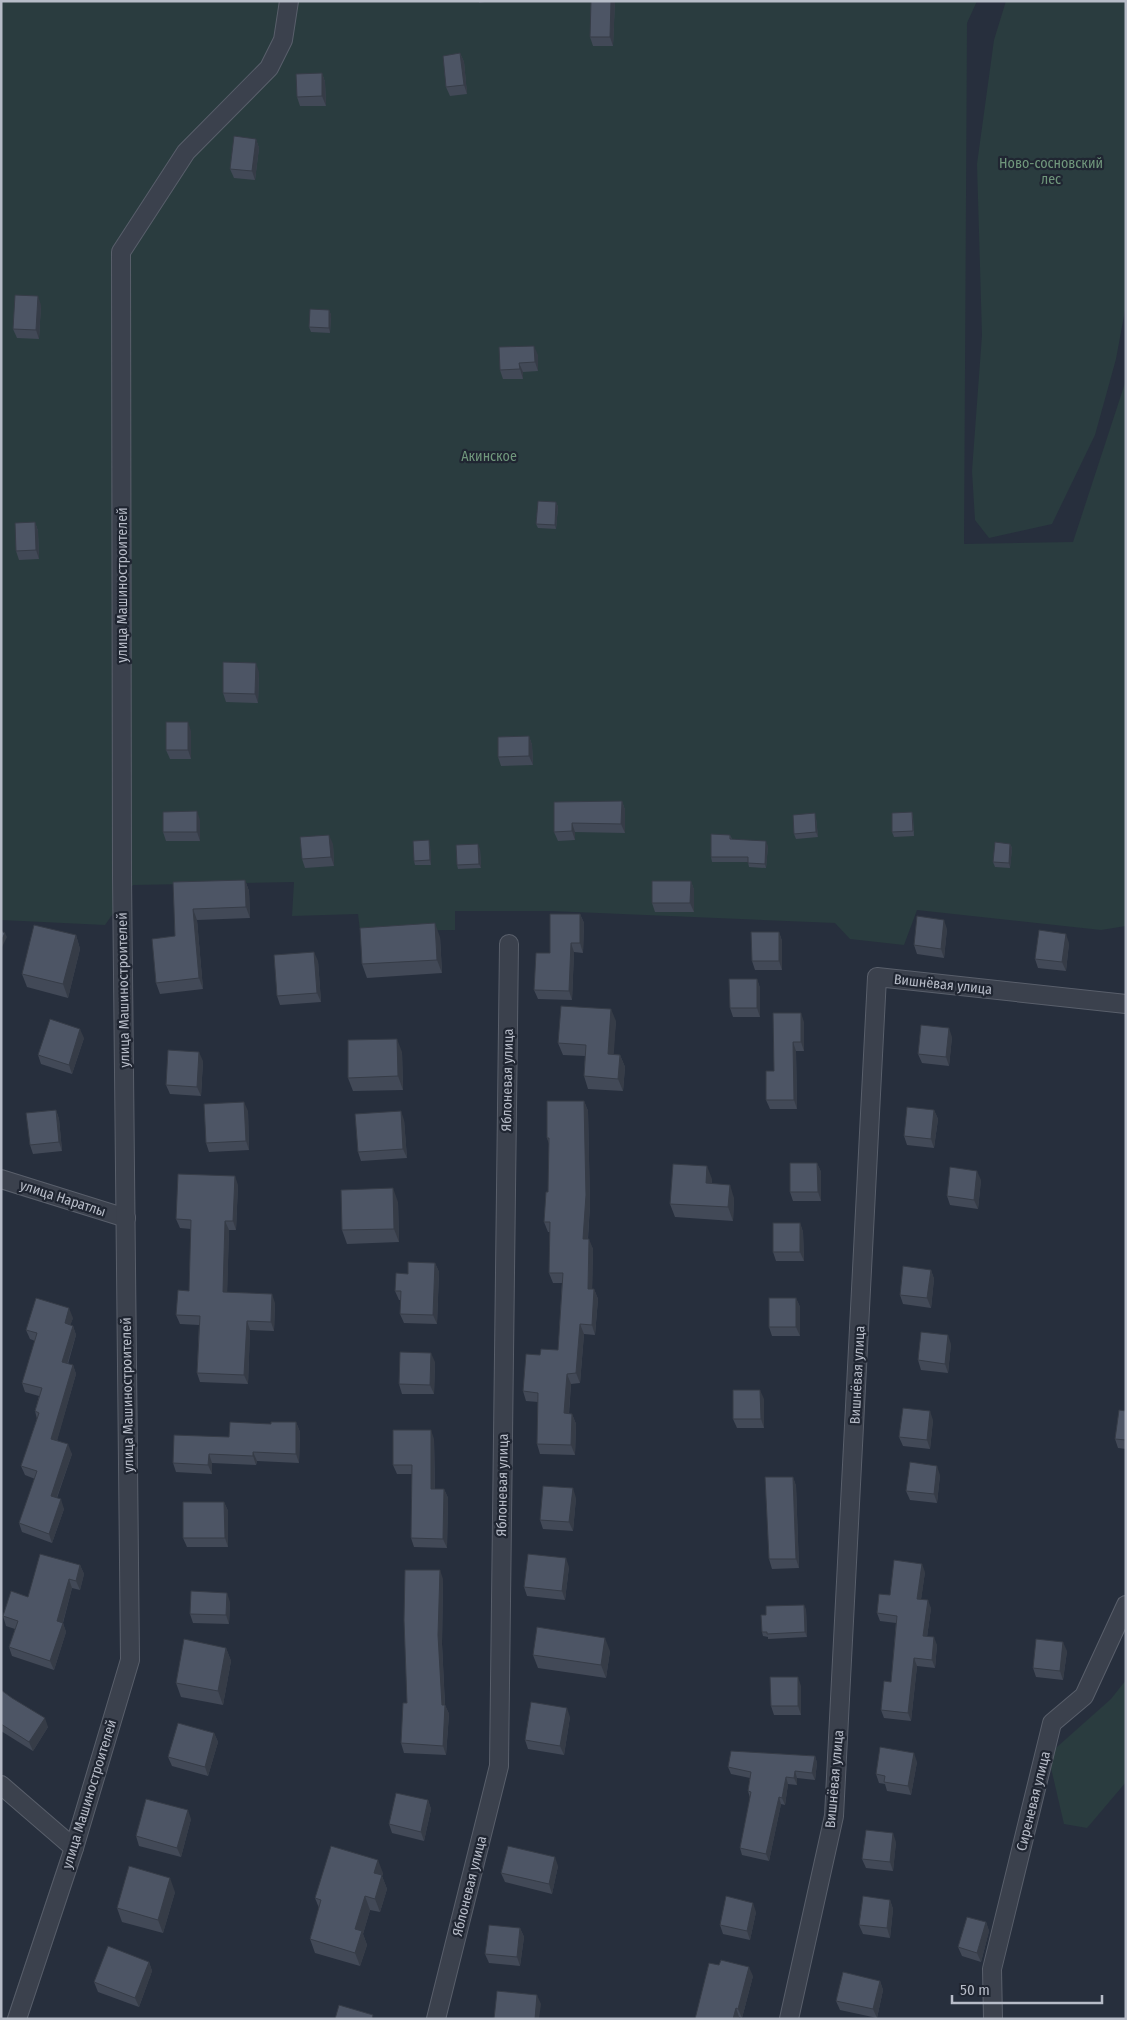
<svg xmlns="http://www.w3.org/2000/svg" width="1127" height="2020" font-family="'Fira Sans Condensed',sans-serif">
	<rect width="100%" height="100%" fill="#272f3d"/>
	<g fill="#2a3c3f">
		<polygon points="1,1 977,1 967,23 964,544 1073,542 1126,380 1126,926 1101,930 917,910 904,945 850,939 835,923 551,911 455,911 455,930 360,931 358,914 292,916 294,882 133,885 105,925 1,920"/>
		<polygon points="1006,1 1126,1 1126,305 1116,359 1095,435 1052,524 989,538 975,520 972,471 982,335 977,164 994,40"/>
		<polygon points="1126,1680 1126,1782 1087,1828 1064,1824 1048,1755 1111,1699"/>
	</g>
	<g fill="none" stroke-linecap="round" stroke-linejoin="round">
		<defs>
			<g id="minor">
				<polyline points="1,1179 126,1218"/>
				<polyline points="1,1785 74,1848"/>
				<polyline points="17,2019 74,1848 130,1660 122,876 121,252 186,152 269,68 283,40 289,1"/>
				<polyline points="436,2019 499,1766 509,944"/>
				<polyline points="789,2019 834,1816 877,977 1126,1004"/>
				<polyline points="993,2019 992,1969 1052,1723 1084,1696 1126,1605"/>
			</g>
		</defs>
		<use href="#minor" stroke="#595f6b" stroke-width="20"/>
		<use href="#minor" stroke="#3b414d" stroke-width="18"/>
	</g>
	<g fill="#424957">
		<polygon points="479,1 491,1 479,3"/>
		<polygon points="615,1 613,46 593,46 590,37"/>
		<polygon points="460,53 464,62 467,94 450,96 446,87"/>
		<polygon points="322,73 325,82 326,106 300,106 297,97"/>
		<polygon points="256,139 259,148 255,180 234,178 230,169"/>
		<polygon points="41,305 39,339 17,338 13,329"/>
		<polygon points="329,310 331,315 330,333 311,332 309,327"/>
		<polygon points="538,355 538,371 523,372 523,379 503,379 500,370"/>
		<polygon points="556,502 558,507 556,529 538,528 536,524"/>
		<polygon points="35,522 38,531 39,559 19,560 16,551"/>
		<polygon points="259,672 258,703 226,702 223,693"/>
		<polygon points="191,731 191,759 170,759 166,750"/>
		<polygon points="529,736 532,745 533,765 501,766 498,757"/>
		<polygon points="622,801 625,810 625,833 575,832 575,840 558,841 554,832 554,802"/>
		<polygon points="912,812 913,817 914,836 894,837 892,832"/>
		<polygon points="816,818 818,837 796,839 794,834"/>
		<polygon points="200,820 200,841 166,841 163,832"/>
		<polygon points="730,835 732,839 768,846 766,868 749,867 748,862 712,862 711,857"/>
		<polygon points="333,844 334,866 305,868 302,859"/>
		<polygon points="1010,844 1012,848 1010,868 995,867 993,862"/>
		<polygon points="430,845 431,865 415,865 414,861"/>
		<polygon points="480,849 481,868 458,869 457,865"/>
		<polygon points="245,880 249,891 250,918 197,920 203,989 160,994 156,983 175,936 173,882"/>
		<polygon points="691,881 694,890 694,912 655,912 652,903"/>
		<polygon points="580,914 584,923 583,953 574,952 572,1000 538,999 534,990 550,953"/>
		<polygon points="947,929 944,958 917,954 914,945"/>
		<polygon points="779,932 782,941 782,970 755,970 752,961"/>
		<polygon points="76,935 80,949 68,998 27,987 22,974"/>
		<polygon points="440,937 442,973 367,978 362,964"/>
		<polygon points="1069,943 1066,971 1038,968 1035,959"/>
		<polygon points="318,961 321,1002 280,1005 277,996"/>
		<polygon points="757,979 760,988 760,1017 733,1017 730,1008"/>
		<polygon points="616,1021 613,1054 620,1055 625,1067 623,1091 588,1089 584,1076 585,1056 563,1055 558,1043"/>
		<polygon points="804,1022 804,1051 796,1051 797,1109 770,1109 766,1100 774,1071"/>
		<polygon points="952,1037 949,1066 922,1063 918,1054"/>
		<polygon points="84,1038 72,1074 41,1064 38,1055"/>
		<polygon points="402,1052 403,1090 353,1091 348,1078"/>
		<polygon points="203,1061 201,1096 170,1094 166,1085"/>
		<polygon points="584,1101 588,1111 590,1205 588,1239 593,1249 592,1289 594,1289 598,1299 595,1335 584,1334 580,1383 571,1384 569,1414 572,1414 576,1424 575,1455 540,1454 537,1444 538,1402 526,1401 523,1391 540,1355 558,1350 562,1283 553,1283 549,1273 550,1232 548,1232 544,1222 548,1192 549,1144 547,1138"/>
		<polygon points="56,1110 59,1119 62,1151 33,1154 30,1145"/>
		<polygon points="934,1110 938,1119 934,1148 907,1145 904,1136"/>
		<polygon points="248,1111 249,1150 209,1152 206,1143"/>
		<polygon points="404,1120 407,1158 361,1161 358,1152"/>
		<polygon points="817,1163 821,1172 821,1201 793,1201 790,1192"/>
		<polygon points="712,1179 712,1184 734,1198 733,1221 675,1217 670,1204"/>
		<polygon points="981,1180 978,1209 950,1205 947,1196"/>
		<polygon points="238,1185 236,1230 229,1230 227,1292 275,1303 274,1331 250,1330 248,1384 200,1382 197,1373 199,1325 180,1324 176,1315 189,1291 191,1229 180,1228 176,1219"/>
		<polygon points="398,1202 399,1242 347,1244 342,1230"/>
		<polygon points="800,1223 803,1232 804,1261 776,1261 773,1252"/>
		<polygon points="435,1263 439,1272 437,1324 404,1323 400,1314 401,1300 399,1300 395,1291 408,1274"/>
		<polygon points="931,1270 934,1279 931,1308 903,1304 900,1295"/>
		<polygon points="796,1298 800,1307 800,1336 772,1336 769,1327"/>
		<polygon points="73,1318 70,1325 73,1326 76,1335 68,1364 73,1365 76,1374 57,1440 72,1454 57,1498 64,1509 52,1543 22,1532 19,1523 35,1479 25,1475 21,1466 37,1419 35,1411 39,1396 25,1392 22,1383 35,1341 30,1339 26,1330"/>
		<polygon points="951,1344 948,1373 921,1370 918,1360"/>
		<polygon points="435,1362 434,1394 402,1394 399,1384"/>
		<polygon points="764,1399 764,1428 737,1428 733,1419"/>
		<polygon points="1126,1411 1126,1449 1118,1448 1115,1439"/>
		<polygon points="933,1420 930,1449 903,1446 899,1437"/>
		<polygon points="296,1422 300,1432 299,1463 257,1461 256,1465 212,1463 212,1474 176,1472 173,1463 229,1437 271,1424"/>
		<polygon points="434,1439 435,1489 444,1489 448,1498 447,1548 414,1547 411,1538 412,1474 397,1474 393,1465"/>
		<polygon points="940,1475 937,1503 910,1500 906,1491"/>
		<polygon points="793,1477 796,1486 799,1568 772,1569 769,1559"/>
		<polygon points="576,1498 573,1531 543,1529 540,1520"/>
		<polygon points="224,1502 228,1511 228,1547 187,1547 183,1538"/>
		<polygon points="80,1565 84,1574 80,1590 72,1588 63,1623 66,1632 54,1670 12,1656 9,1647 15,1629 6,1626 3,1616 28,1597"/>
		<polygon points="569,1567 565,1600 527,1596 524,1587"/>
		<polygon points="925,1572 921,1599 931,1608 927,1637 937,1645 935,1668 917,1666 911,1721 884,1718 881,1710 891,1682 896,1623 880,1621 877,1613 890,1595"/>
		<polygon points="443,1579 442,1644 445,1705 449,1714 446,1755 404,1753 401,1743 407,1703"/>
		<polygon points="230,1602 229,1624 193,1623 190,1614"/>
		<polygon points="806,1609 807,1637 768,1639 768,1637 763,1636 762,1632"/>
		<polygon points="226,1648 231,1661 223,1705 181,1697 176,1683"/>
		<polygon points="610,1651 606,1678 538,1668 533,1655"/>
		<polygon points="1067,1651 1063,1680 1036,1677 1033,1668"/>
		<polygon points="801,1686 801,1715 774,1715 771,1706"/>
		<polygon points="1,1690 48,1727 33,1751 1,1731"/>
		<polygon points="570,1717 564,1755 528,1749 525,1740"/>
		<polygon points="214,1733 218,1742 208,1776 172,1766 168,1757"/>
		<polygon points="815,1756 817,1763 815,1780 797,1778 797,1785 788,1784 785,1805 781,1804 769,1861 742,1855 740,1848 750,1798 748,1791 750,1778 731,1774 728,1767"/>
		<polygon points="917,1762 911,1795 887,1791 885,1784 879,1783 876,1774"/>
		<polygon points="428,1800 431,1809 424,1841 392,1833 389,1824"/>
		<polygon points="191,1819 181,1857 139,1846 136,1836"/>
		<polygon points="896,1842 893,1871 866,1868 862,1859"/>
		<polygon points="558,1866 552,1894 505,1882 501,1873"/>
		<polygon points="383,1873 382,1876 387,1889 380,1912 370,1910 363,1934 367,1945 360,1966 315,1953 310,1939 319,1908 315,1898"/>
		<polygon points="175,1892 163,1933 122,1922 117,1908"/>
		<polygon points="890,1900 893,1909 890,1938 863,1934 859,1925"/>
		<polygon points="756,1912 750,1940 723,1934 720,1925"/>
		<polygon points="986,1922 989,1931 981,1962 962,1956 958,1947"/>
		<polygon points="520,1928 524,1937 520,1966 489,1963 485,1954"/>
		<polygon points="149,1962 152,1971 139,2007 98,1992 94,1982"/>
		<polygon points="753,1976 742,2018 739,2017 739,2019 695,2019"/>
		<polygon points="880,1981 883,1990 877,2018 840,2010 836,2001"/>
	</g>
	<g fill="#363c47">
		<polygon points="611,1 615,1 613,46 610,37"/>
		<polygon points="460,53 464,62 467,94 464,85"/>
		<polygon points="322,73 325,82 326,106 322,96"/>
		<polygon points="256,139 259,148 255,180 252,171"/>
		<polygon points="38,296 41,305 39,339 36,330"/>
		<polygon points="329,310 331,315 330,333 329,328"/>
		<polygon points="534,346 538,355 538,371 535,362"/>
		<polygon points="519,363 523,372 523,379 520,369"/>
		<polygon points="556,502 558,507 556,529 555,525"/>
		<polygon points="35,522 38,531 39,559 36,550"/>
		<polygon points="256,663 259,672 258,703 255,694"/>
		<polygon points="188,722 191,731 191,759 188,750"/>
		<polygon points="529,736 532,745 533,765 529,756"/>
		<polygon points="622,801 625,810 625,833 621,824"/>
		<polygon points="197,811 200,820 200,841 197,832"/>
		<polygon points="815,813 816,818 818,837 816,832"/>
		<polygon points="572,823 575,832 575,840 572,831"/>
		<polygon points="329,835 333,844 334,866 331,857"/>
		<polygon points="429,840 430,845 431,865 430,860"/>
		<polygon points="766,841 768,846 766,868 765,864"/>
		<polygon points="478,844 480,849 481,868 479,864"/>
		<polygon points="1010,844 1012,848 1010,868 1009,863"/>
		<polygon points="245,880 249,891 250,918 246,907"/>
		<polygon points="691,881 694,890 694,912 690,903"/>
		<polygon points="193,909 197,920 203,989 199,978"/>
		<polygon points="580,914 584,923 583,953 580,943"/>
		<polygon points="944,920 947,929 944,958 941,949"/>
		<polygon points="435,923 440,937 442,973 437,960"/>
		<polygon points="779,932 782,941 782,970 779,961"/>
		<polygon points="5,933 7,937 1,949 1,941"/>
		<polygon points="1066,934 1069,943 1066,971 1062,962"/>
		<polygon points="76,935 80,949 68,998 63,984"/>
		<polygon points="571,943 574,952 572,1000 569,991"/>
		<polygon points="314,952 318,961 321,1002 317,993"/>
		<polygon points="757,979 760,988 760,1017 757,1008"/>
		<polygon points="611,1009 616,1021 613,1066 608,1054"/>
		<polygon points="801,1013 804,1022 804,1051 801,1042"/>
		<polygon points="949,1028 952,1037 949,1066 946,1057"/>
		<polygon points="80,1029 84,1038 72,1074 69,1065"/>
		<polygon points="397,1039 402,1052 403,1090 398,1076"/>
		<polygon points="793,1042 796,1051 797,1109 794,1100"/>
		<polygon points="199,1052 203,1061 201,1096 197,1087"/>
		<polygon points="620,1055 625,1067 623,1091 618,1079"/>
		<polygon points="584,1101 588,1111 590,1205 587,1249 583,1239"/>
		<polygon points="244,1102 248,1111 249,1150 246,1141"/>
		<polygon points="56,1110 59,1119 62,1151 59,1142"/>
		<polygon points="934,1110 938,1119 934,1148 931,1139"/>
		<polygon points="401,1111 404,1120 407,1158 403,1149"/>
		<polygon points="817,1163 821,1172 821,1201 818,1192"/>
		<polygon points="707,1166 712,1179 711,1197 706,1183"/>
		<polygon points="977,1171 981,1180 978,1209 974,1200"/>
		<polygon points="235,1176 238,1185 236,1230 233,1221"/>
		<polygon points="730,1185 734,1198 733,1221 728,1207"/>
		<polygon points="393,1188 398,1202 399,1242 394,1229"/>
		<polygon points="225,1221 229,1230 227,1301 223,1292"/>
		<polygon points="800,1223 803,1232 804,1261 800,1252"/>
		<polygon points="589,1239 593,1249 592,1299 588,1289"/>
		<polygon points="435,1263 439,1272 437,1324 433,1315"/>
		<polygon points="931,1270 934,1279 931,1308 927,1298"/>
		<polygon points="594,1289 598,1299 595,1335 592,1325"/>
		<polygon points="272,1294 275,1303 274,1331 271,1322"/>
		<polygon points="796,1298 800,1307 800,1336 796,1327"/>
		<polygon points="69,1308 73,1318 68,1332 65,1323"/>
		<polygon points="247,1321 250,1330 248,1384 244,1375"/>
		<polygon points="580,1324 584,1334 580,1383 576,1373"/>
		<polygon points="73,1326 76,1335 65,1371 62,1362"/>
		<polygon points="948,1335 951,1344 948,1373 945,1364"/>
		<polygon points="431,1353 435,1362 434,1394 430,1385"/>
		<polygon points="73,1365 76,1374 55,1448 51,1439"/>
		<polygon points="567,1374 571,1384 568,1423 564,1413"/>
		<polygon points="760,1390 764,1399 764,1428 761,1419"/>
		<polygon points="930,1411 933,1420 930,1449 927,1440"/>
		<polygon points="572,1414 576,1424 575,1455 571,1445"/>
		<polygon points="296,1422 300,1432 299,1463 296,1454"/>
		<polygon points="431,1430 434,1439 435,1498 431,1489"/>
		<polygon points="68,1444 72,1454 54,1505 51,1496"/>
		<polygon points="253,1452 257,1461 256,1465 253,1456"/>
		<polygon points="209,1454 212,1463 212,1474 208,1465"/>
		<polygon points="937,1466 940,1475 937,1503 934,1494"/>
		<polygon points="793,1477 796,1486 799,1568 796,1559"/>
		<polygon points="573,1488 576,1498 573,1531 569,1522"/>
		<polygon points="444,1489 448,1498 447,1548 443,1539"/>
		<polygon points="61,1499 64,1509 52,1543 49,1534"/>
		<polygon points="224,1502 228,1511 228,1547 225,1538"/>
		<polygon points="566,1558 569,1567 565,1600 562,1591"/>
		<polygon points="922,1564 925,1572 920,1607 917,1599"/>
		<polygon points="80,1565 84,1574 80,1590 76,1581"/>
		<polygon points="440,1570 443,1579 442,1644 445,1707 445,1705 449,1714 446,1755 443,1746 438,1635"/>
		<polygon points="69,1579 72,1588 61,1629 63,1623 66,1632 54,1670 50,1661 57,1621"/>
		<polygon points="227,1593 230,1602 229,1624 226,1615"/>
		<polygon points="928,1600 931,1608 926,1644 923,1636"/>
		<polygon points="804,1605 806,1609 807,1637 805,1632"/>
		<polygon points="934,1637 937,1645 935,1668 932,1660"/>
		<polygon points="605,1638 610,1651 606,1678 601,1665"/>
		<polygon points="1063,1642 1067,1651 1063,1680 1060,1671"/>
		<polygon points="226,1648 231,1661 223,1705 218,1691"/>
		<polygon points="914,1658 917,1666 911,1721 908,1713"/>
		<polygon points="798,1677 801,1686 801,1715 798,1706"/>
		<polygon points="567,1708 570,1717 564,1755 560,1746"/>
		<polygon points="45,1718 48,1727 33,1751 29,1742"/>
		<polygon points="214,1733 218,1742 208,1776 205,1767"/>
		<polygon points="914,1753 917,1762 911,1795 908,1786"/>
		<polygon points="815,1756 817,1763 815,1780 812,1773"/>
		<polygon points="795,1771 797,1778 797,1785 794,1778"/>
		<polygon points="786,1777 788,1784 785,1805 782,1798"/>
		<polygon points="779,1797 781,1804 769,1861 766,1854"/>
		<polygon points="428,1800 431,1809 424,1841 421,1832"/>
		<polygon points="188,1810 191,1819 181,1857 177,1848"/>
		<polygon points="893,1833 896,1842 893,1871 890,1862"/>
		<polygon points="555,1857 558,1866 552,1894 549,1884"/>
		<polygon points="378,1860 383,1873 382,1876 387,1889 380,1912 375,1899 374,1873"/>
		<polygon points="170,1878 175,1892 163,1933 158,1920"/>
		<polygon points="365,1896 370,1910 363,1934 367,1945 360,1966 355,1953 355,1929"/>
		<polygon points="890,1900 893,1909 890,1938 887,1928"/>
		<polygon points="753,1903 756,1912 750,1940 747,1931"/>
		<polygon points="986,1922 989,1931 981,1962 977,1953"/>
		<polygon points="520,1928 524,1937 520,1966 517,1957"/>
		<polygon points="149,1962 152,1971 139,2007 135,1998"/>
		<polygon points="749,1967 753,1976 742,2018 738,2009"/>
		<polygon points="880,1981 883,1990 877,2018 873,2009"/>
		<polygon points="537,1995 541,2004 539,2019 535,2019"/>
		<polygon points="736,2008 739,2017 739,2019 733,2019"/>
	</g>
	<g fill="#4d5565" stroke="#363c47">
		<polygon points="591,1 611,1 610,37 590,37"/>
		<polygon points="460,53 464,85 446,87 443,56"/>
		<polygon points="322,73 322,96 297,97 296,74"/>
		<polygon points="234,136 256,139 252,171 230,169"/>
		<polygon points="15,295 38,296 36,330 13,329"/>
		<polygon points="310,309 329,310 329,328 309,327"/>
		<polygon points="534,346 535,362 519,363 520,369 500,370 499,347"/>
		<polygon points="538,501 556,502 555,525 536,524"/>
		<polygon points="35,522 36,550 16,551 15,523"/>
		<polygon points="223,662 256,663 255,694 223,693"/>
		<rect x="166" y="722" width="22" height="28"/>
		<polygon points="529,736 529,756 498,757 498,737"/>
		<polygon points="622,801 621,824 572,823 572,831 554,832 554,802"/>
		<polygon points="197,811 197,832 163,832 163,812"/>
		<polygon points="912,812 913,831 892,832 892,813"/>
		<polygon points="815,813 816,832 794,834 793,815"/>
		<polygon points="711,834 730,835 730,839 766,841 765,864 748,863 748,857 711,857"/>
		<polygon points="329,835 331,857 302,859 300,837"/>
		<polygon points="429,840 430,860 414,861 413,841"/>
		<polygon points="995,842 1010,844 1009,863 993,862"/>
		<polygon points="478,844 479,864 457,865 456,845"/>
		<polygon points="245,880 246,907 193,909 199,978 156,983 152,939 175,936 173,882"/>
		<polygon points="652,881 691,881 690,903 652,903"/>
		<polygon points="550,914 580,914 580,943 571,943 569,991 534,990 536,953 550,953"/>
		<polygon points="917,916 944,920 941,949 914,945"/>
		<polygon points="435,923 437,960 362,964 360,928"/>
		<polygon points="34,925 76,935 63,984 22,974"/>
		<polygon points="1039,930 1066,934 1062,962 1035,959"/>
		<polygon points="1,931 5,933 1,941"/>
		<polygon points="751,932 779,932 779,961 752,961"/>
		<polygon points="314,952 317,993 277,996 274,955"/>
		<polygon points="729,979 757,979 757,1008 730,1008"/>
		<polygon points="561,1006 611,1009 608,1054 620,1055 618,1079 584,1076 586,1045 558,1043"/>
		<polygon points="773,1013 801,1013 801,1042 793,1042 794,1100 766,1100 766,1071 774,1071"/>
		<polygon points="50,1019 80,1029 69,1065 38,1055"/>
		<polygon points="921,1025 949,1028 946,1057 918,1054"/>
		<polygon points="397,1039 398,1076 348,1078 348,1040"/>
		<polygon points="168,1050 199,1052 197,1087 166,1085"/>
		<polygon points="547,1101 584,1101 586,1195 583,1239 589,1239 588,1289 594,1289 592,1325 580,1324 576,1373 567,1374 564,1413 572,1414 571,1445 537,1444 538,1393 523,1391 526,1354 540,1355 541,1349 558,1350 563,1273 549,1273 550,1222 544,1222 546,1192 548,1192 549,1138 547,1138"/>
		<polygon points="244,1102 246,1141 206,1143 204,1104"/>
		<polygon points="907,1107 934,1110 931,1139 904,1136"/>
		<polygon points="56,1110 59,1142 30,1145 26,1113"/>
		<polygon points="401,1111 403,1149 358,1152 355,1114"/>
		<polygon points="790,1163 817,1163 818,1192 790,1192"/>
		<polygon points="673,1164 707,1166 706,1183 730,1185 728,1207 670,1204"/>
		<polygon points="950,1167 977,1171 974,1200 947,1196"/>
		<polygon points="178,1174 235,1176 233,1221 225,1221 223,1292 272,1294 271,1322 247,1321 244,1375 197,1373 200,1316 176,1315 178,1290 189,1291 191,1220 176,1219"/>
		<polygon points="393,1188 394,1229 342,1230 341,1190"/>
		<rect x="773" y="1223" width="27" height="29"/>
		<polygon points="408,1262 435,1263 433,1315 400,1314 401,1291 395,1291 396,1273 408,1274"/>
		<polygon points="903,1266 931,1270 927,1298 900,1295"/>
		<polygon points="36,1298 69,1308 65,1323 73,1326 62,1362 73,1365 51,1439 68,1444 51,1496 61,1499 49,1534 19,1523 37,1471 21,1466 39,1413 35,1411 42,1388 22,1383 37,1333 26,1330"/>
		<rect x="769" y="1298" width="27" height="29"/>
		<polygon points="921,1332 948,1335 945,1364 918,1360"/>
		<polygon points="400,1352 431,1353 430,1385 399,1384"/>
		<polygon points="733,1390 760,1390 761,1419 733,1419"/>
		<polygon points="903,1408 930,1411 927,1440 899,1437"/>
		<polygon points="1119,1410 1126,1411 1126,1440 1115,1439"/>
		<polygon points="230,1422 271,1424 271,1422 296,1422 296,1454 253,1452 253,1456 209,1454 208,1465 173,1463 174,1435 229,1437"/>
		<polygon points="393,1430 431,1430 431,1489 444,1489 443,1539 411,1538 412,1465 393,1465"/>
		<polygon points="910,1462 937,1466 934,1494 906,1491"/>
		<polygon points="765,1477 793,1477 796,1559 769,1559"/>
		<polygon points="543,1486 573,1488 569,1522 540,1520"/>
		<polygon points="183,1502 224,1502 225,1538 183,1538"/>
		<polygon points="40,1554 80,1565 76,1581 69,1579 57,1621 63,1623 50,1661 9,1647 18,1621 3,1616 11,1591 28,1597"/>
		<polygon points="528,1554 566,1558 562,1591 524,1587"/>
		<polygon points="894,1560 922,1564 917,1599 928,1600 923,1636 934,1637 932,1660 914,1658 908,1713 881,1710 884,1681 891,1682 897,1616 877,1613 879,1594 890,1595"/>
		<polygon points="405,1570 440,1570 438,1635 442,1705 445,1705 443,1746 401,1743 403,1703 407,1703 404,1620"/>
		<polygon points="191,1591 227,1593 226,1615 190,1614"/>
		<polygon points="804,1605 805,1632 767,1634 767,1632 762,1632 761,1615 766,1615 766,1606"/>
		<polygon points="537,1627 605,1638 601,1665 533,1655"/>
		<polygon points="184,1639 226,1648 218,1691 176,1683"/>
		<polygon points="1036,1639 1063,1642 1060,1671 1033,1668"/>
		<polygon points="770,1677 798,1677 798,1706 771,1706"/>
		<polygon points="1,1690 12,1698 45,1718 29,1742 1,1724"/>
		<polygon points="531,1702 567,1708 560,1746 525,1740"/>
		<polygon points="178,1723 214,1733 205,1767 168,1757"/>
		<polygon points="880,1747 914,1753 908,1786 884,1782 885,1776 876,1774"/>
		<polygon points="731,1751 815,1756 812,1773 795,1771 794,1778 786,1777 782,1798 779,1797 766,1854 740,1848 751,1792 748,1791 751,1772 728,1767"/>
		<polygon points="396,1793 428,1800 421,1832 389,1824"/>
		<polygon points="146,1799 188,1810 177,1848 136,1836"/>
		<polygon points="866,1830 893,1833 890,1862 862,1859"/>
		<polygon points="331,1846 378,1860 374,1873 382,1875 375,1899 365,1896 355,1929 362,1931 355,1953 310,1939 321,1900 315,1898"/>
		<polygon points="508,1846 555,1857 549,1884 501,1873"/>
		<polygon points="129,1866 170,1878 158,1920 117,1908"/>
		<polygon points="726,1896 753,1903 747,1931 720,1925"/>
		<polygon points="863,1896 890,1900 887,1928 859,1925"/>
		<polygon points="967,1917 986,1922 977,1953 958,1947"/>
		<polygon points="489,1925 520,1928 517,1957 485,1954"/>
		<polygon points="108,1946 149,1962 135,1998 94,1982"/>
		<polygon points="721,1960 749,1967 738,2009 736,2008 733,2019 695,2019 709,1963 719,1965"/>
		<polygon points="843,1972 880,1981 873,2009 836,2001"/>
		<polygon points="497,1991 537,1995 535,2019 494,2019"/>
		<polygon points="339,2005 373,2015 372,2019 335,2019"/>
	</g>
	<g text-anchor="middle" stroke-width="4.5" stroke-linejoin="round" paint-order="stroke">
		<g font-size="14" fill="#70977c" stroke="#202632">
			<text x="1051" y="168">Ново-сосновский<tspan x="1051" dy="16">лес</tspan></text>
			<text x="489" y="461">Акинское</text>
		</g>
		<g font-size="14" fill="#b7bcc8" stroke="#202632">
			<text transform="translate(122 585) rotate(-90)" y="5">улица Машиностроителей</text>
			<text transform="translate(943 984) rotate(6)" y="5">Вишнёвая улица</text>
			<text transform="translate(123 990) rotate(-91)" y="5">улица Машиностроителей</text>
			<text transform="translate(507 1080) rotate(-89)" y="5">Яблоневая улица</text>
			<text transform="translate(63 1198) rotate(18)" y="5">улица Наратлы</text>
			<text transform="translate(857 1375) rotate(-87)" y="5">Вишнёвая улица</text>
			<text transform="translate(127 1395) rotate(-91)" y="5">улица Машиностроителей</text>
			<text transform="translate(502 1485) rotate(-89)" y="5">Яблоневая улица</text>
			<text transform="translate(834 1779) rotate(-85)" y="5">Вишнёвая улица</text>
			<text transform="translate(89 1794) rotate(-73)" y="5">улица Машиностроителей</text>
			<text transform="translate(1033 1801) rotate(-76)" y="5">Сиреневая улица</text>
			<text transform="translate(469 1886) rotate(-76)" y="5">Яблоневая улица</text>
		</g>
	</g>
	<rect width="1127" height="2020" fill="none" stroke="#b7bcc8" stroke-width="5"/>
	<path d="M952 1995v8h150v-8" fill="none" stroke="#b7bcc8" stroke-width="2.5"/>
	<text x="960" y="1995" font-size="15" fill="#b7bcc8" stroke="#202632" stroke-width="4" paint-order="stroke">50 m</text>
</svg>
